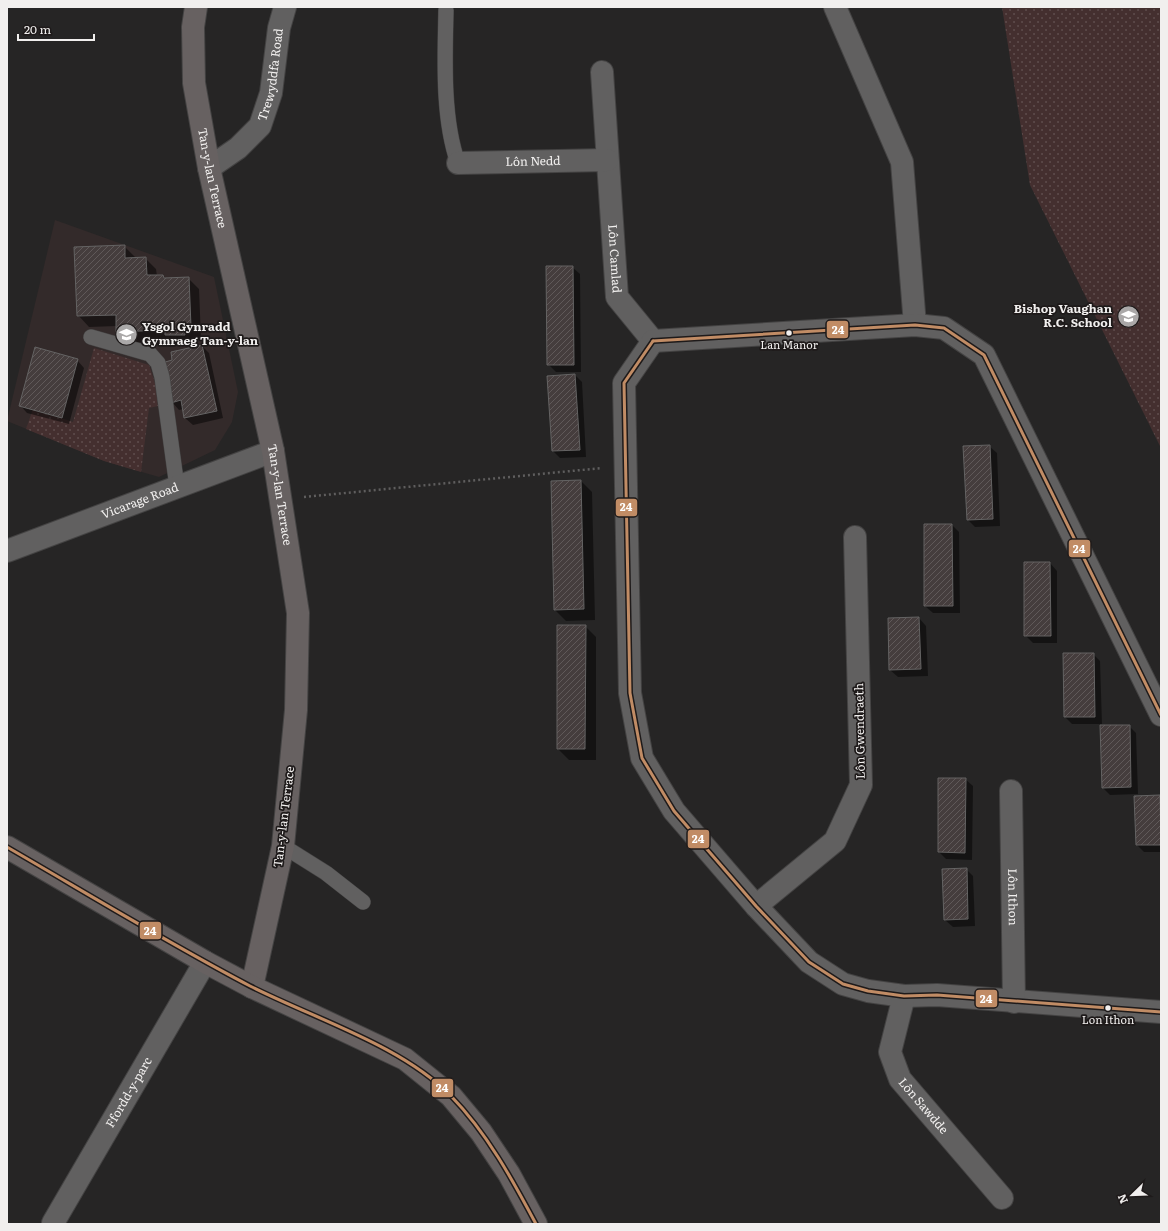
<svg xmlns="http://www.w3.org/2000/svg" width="1168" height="1231" font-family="Literata,serif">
	<defs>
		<pattern id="grass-dots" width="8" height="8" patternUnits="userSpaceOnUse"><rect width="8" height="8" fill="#442f2f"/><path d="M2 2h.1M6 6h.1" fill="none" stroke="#5f4d4d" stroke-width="1.8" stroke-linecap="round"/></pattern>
		<pattern id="building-hatch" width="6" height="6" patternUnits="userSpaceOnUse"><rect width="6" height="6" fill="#453d3d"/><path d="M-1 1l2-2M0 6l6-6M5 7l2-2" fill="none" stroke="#605959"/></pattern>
	</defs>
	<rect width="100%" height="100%" fill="#262525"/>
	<polygon fill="#332a2a" points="55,220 214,277 238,392 232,422 215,450 159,477 104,461 7,421"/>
	<g fill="url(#grass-dots)">
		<polygon points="1002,7 1161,7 1161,448 1030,185"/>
		<polygon points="94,348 149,365 155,383 158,406 149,408 141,472 104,461 26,429 33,409 73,422"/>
	</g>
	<g fill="#0007">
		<polygon points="124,246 136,258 145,258 156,269 157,276 163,276 166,278 188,278 199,289 201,338 195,338 195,345 177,346 173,341 128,343 117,332 117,326 89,327 78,315"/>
		<polygon points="572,267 580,274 581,372 556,372 548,364"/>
		<polygon points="202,346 209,353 223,418 193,425 185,418 183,409 179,410 172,402 174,361"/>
		<polygon points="77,360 84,368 69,424 27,413 20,405"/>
		<polygon points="575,375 582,382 586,457 560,458 553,451"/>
		<polygon points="989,446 997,453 1000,526 975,527 968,520 965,447"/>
		<polygon points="581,481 592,492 595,620 566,621 555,610"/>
		<polygon points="952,525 959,532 960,613 933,613 925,606"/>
		<polygon points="1025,563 1050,563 1057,571 1057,643 1033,643 1025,635"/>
		<polygon points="919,618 926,626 928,676 898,677 890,670 889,619"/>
		<polygon points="558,626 585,626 596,637 596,760 569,760 558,749"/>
		<polygon points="1093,654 1100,661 1102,724 1072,724 1065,717"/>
		<polygon points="1129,726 1136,733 1138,794 1110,795 1103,788"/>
		<polygon points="965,779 973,786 972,860 946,859 939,852"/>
		<polygon points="1135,796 1161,797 1161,852 1144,852 1137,845"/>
		<polygon points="966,869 973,876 975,926 953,927 945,920"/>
	</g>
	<g fill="url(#building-hatch)" stroke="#646363">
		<polygon points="125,245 125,258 146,257 147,275 163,275 164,278 189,277 191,327 185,327 185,335 165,335 165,330 116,332 116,315 77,316 74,247"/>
		<polygon points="546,266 573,266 574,365 547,365"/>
		<polygon points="202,345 217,411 184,418 181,400 171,403 162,363 172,360 171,352"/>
		<polygon points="35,347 78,359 62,418 19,406"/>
		<polygon points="575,374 580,450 552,451 547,376"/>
		<polygon points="990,445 993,519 967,520 963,446"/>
		<polygon points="581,480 584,609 554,610 551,481"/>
		<polygon points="924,524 952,524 953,606 924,606"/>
		<polygon points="1024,562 1050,562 1051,636 1024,636"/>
		<polygon points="919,617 921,669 889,670 888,618"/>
		<polygon points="557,625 586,625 585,749 557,749"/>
		<polygon points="1063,653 1094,653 1095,717 1064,717"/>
		<polygon points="1100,725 1130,725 1131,787 1102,788"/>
		<polygon points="938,778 966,778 965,853 938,852"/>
		<polygon points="1160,795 1161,845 1136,845 1134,796"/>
		<polygon points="967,868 968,919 944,920 942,869"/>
	</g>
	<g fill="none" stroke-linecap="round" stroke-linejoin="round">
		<defs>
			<g id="lane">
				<path d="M446,10C445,57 442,118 458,163"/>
				<polyline points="91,337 150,354 158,363 162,377 177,487"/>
				<polyline points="283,846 326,873 363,902"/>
			</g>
			<g id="street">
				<polyline points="835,7 902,162 915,325"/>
				<path id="s1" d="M602,72L617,297L653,341"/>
				<path id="s2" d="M458,163L607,160"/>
				<path id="s3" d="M209,168L238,148L260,126L271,93L279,28L285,7"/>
				<polyline points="653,341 624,383 630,693 642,758 674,811 756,906 809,962 843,984 868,991 904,996 937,995 1161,1012"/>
				<polyline points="653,341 915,325 944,328 984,355 1161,715"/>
				<path id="s4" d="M7,551L273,451"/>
				<path id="s5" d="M1011,791L1014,1002"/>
				<polyline points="756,906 835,841 861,785 855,537"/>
				<path id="s6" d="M904,996L890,1052L900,1079L1002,1198"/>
				<path id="s7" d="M53,1223L205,962"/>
			</g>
			<g id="secondary">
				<path id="s8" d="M196,7L193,27L194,83L209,168L273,451L298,613L296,710L283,846L252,987"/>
				<polyline points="7,847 205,962 252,987 405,1059 451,1096 481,1132 509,1174 536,1224"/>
			</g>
		</defs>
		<use href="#lane" stroke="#444343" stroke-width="16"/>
		<use href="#street" stroke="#444343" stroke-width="24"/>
		<use href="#secondary" stroke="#444343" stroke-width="24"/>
		<polyline stroke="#5f5e5e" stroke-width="2.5" stroke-dasharray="2 3" stroke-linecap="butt" points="304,497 602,468"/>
		<use href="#lane" stroke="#616060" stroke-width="15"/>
		<use href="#street" stroke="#616060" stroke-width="22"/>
		<use href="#secondary" stroke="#676161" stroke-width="22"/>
		<defs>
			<g id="bus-1">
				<polyline points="653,341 624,383 630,693 642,758 674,811 756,906 809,962 843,984 868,991 904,996 937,995 1161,1012"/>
				<polyline points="653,341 915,325 944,328 984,355 1161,715"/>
				<path d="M7,847C88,894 168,943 250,986C315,1019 401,1045 451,1096C487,1133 512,1179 536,1224"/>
			</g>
		</defs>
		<use href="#bus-1" stroke="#1e1a1a" stroke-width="6"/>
		<use href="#bus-1" stroke="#c18c65" stroke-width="3"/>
	</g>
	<defs>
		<symbol id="school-disc" viewBox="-11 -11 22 22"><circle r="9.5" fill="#aaa8a8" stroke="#1e1a1a"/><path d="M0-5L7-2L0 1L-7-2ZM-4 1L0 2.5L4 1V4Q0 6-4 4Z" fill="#fff"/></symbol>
	</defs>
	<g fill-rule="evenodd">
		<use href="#school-disc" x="1116" y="304" width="25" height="25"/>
		<use href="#school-disc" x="114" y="322" width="25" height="25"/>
	</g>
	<g fill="#f1efee" stroke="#1e1a1a" stroke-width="1.5">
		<circle cx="789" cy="333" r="3.5"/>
		<circle cx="1108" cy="1008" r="3.5"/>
	</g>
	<g text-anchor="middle" stroke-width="3.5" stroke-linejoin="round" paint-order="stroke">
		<g font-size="11" fill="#f1efee" stroke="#1e1a1a">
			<text x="789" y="349">Lan Manor</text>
			<text x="1108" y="1024">Lon Ithon</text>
		</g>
		<g font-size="12" fill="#f1efee" stroke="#1e1a1a">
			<text dy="4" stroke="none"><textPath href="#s3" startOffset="119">Trewyddfa Road</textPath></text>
			<text dy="4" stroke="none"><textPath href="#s2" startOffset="75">Lôn Nedd</textPath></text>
			<text dy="4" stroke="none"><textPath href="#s8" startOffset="173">Tan-y-lan Terrace</textPath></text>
			<text dy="4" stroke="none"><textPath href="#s1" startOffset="187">Lôn Camlad</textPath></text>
			<text dy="4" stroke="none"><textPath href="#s8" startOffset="497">Tan-y-lan Terrace</textPath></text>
			<text dy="4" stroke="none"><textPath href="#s4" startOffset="142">Vicarage Road</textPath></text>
			<text transform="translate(860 731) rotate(-91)" y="4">Lôn Gwendraeth</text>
			<text transform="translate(284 817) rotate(-83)" y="4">Tan-y-lan Terrace</text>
			<text dy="4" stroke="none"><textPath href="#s5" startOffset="106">Lôn Ithon</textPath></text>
			<text dy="4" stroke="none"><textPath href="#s7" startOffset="151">Ffordd-y-parc</textPath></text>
			<text dy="4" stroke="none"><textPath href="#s6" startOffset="122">Lôn Sawdde</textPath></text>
		</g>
		<g font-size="12" font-weight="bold" fill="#f1efee" stroke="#1e1a1a" text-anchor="end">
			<text x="1112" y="313">Bishop Vaughan<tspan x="1112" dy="14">R.C. School</tspan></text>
			<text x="142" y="331" text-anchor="start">Ysgol Gynradd<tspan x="142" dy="14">Gymraeg Tan-y-lan</tspan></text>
		</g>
	</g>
	<g stroke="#1e1a1a" stroke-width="1.5">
		<rect x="826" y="320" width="23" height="19" rx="4" fill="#c18c65"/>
		<rect x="615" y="498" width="23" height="19" rx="4" fill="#c18c65"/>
		<rect x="1068" y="539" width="23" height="19" rx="4" fill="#c18c65"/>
		<rect x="687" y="829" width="23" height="20" rx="4" fill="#c18c65"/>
		<rect x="139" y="921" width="23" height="19" rx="4" fill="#c18c65"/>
		<rect x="975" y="989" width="23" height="19" rx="4" fill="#c18c65"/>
		<rect x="431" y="1078" width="23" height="20" rx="4" fill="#c18c65"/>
	</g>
	<g font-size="11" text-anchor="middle" font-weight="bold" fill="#fff">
		<text x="838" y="334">24</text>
		<text x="626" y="511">24</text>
		<text x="1079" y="553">24</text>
		<text x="698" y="843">24</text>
		<text x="150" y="935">24</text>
		<text x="986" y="1003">24</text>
		<text x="442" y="1092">24</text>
	</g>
	<rect width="1168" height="1231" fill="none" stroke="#f1efee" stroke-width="16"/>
	<g transform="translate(1132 1195) rotate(247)" stroke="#1e1a1a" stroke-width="3" paint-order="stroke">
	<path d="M0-3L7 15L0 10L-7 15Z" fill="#f1efee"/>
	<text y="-6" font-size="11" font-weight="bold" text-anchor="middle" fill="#f1efee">N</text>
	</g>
	<path d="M18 34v6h76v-6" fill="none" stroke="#f1efee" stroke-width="2"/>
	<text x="24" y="34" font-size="12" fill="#f1efee" stroke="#1e1a1a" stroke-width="3" paint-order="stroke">20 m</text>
</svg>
